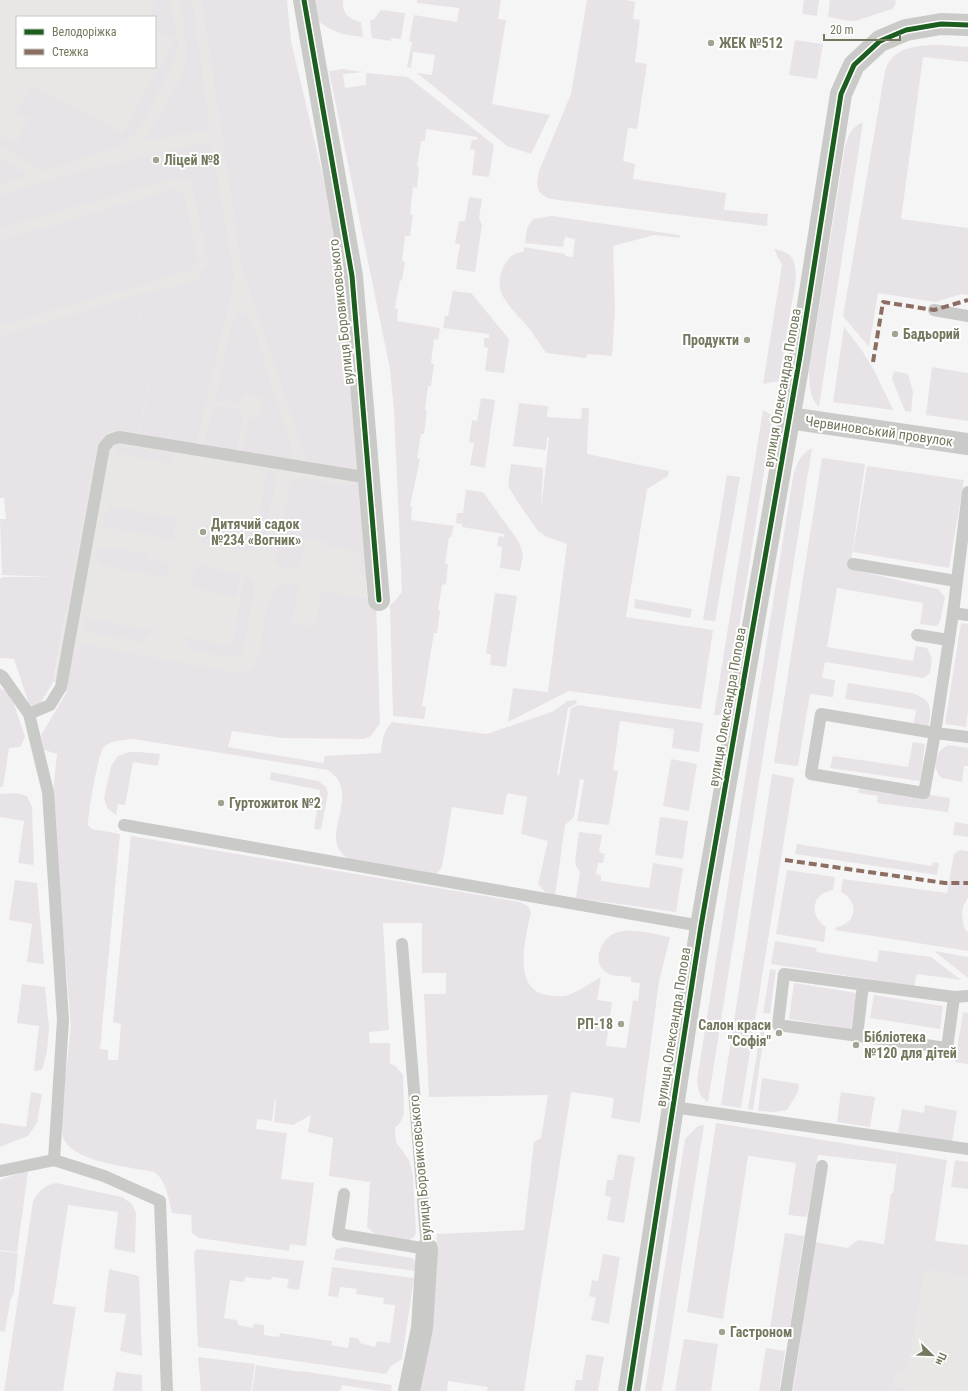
<svg xmlns="http://www.w3.org/2000/svg" width="968" height="1391" font-family="'Roboto Condensed',sans-serif">
	<rect width="100%" height="100%" fill="#f6f5f6"/>
	<g fill="#e8e7e6" fill-rule="evenodd">
		<path d="M0,0H281L333,252L345,322L375,695L68,692L54,682L66,612L0,361ZM17,17H155V67H17Z"/>
		<polygon points="850,1248 968,1257 968,1391 828,1391"/>
	</g>
	<g fill="#e8e3e7">
		<polygon points="151,0 170,0 178,42 174,61 145,119 134,134 119,146 43,171 0,145 0,136 16,144 29,118 16,112 32,85 122,133 175,40 155,29 155,17 148,17 156,3"/>
		<path d="M179,0H192L210,129L144,141C158,118 182,85 186,59C188,42 182,17 179,0Z"/>
		<polygon points="202,0 287,0 291,41 360,333 358,471 307,462 242,269"/>
		<path d="M312,0H343C342,13 349,20 361,22L363,37L342,34L328,28L318,21Z"/>
		<polygon points="417,0 501,0 498,19 506,20 492,104 550,115 531,154 507,146 417,73 432,75 435,55 413,52 411,68 407,67 412,42 409,41 414,15 457,22 459,8 417,3"/>
		<polygon points="587,0 627,0 635,2 633,19 640,20 635,62 647,64 637,129 628,128 623,161 635,164 633,179 726,193 724,210 768,214 767,226 558,200 547,198 539,192 537,183 539,171 571,94"/>
		<polygon points="804,0 819,0 817,16 802,14"/>
		<path d="M830,0H895C897,4 894,7 892,9L855,21H850L828,17Z"/>
		<polygon points="381,10 405,13 401,39 391,38 391,41 372,38 370,21 374,19"/>
		<polygon points="795,40 823,44 817,79 789,75"/>
		<path d="M941,45L968,47V62L923,57L901,219L968,228V295L962,294L935,302L878,293L869,347L843,316L885,71C892,46 919,45 941,45Z"/>
		<polygon points="343,69 364,72 343,74 345,88 366,85 366,73 408,77 494,145 489,177 472,175 475,150 470,149 472,140 477,140 477,137 426,129 425,141 421,141 417,167 419,167 417,188 413,187 410,214 413,215 410,236 405,236 402,261 405,262 402,281 400,280 395,308 398,309 397,321 440,328 438,340 434,339 431,363 434,364 431,386 428,386 425,410 427,411 424,434 421,434 417,458 420,459 410,506 412,507 411,520 454,526 451,537 449,537 445,564 448,564 446,584 442,585 438,610 440,611 437,633 434,633 422,706 426,707 424,719 393,716 390,605 394,602 402,592 394,410 390,369 329,71"/>
		<path d="M863,122L819,407C809,397 810,385 809,372L845,147C848,136 851,127 863,122Z"/>
		<path d="M211,141L233,271L223,274L234,271L232,291L196,444L140,434L151,378L149,377L139,433C126,430 108,426 100,439C96,444 95,452 94,458L55,672L54,681L40,704L35,708L29,704L14,659L0,658V579L3,577H50L2,575L0,519H6L4,498H0V337L142,293L133,373L134,374L143,294L195,281L209,263L191,181L179,177L0,228V195L70,174Z"/>
		<polygon points="0,158 29,175 0,184"/>
		<polygon points="174,189 184,192 198,259 191,270 0,326 0,241"/>
		<polygon points="469,197 482,199 479,218 482,225 475,272 456,269 460,245 455,243 459,221 465,221"/>
		<path d="M552,216L679,235L681,238L654,235L613,246L615,311L612,356L588,354L585,358L546,353C540,344 534,335 528,327C512,308 490,293 504,266C509,257 513,253 523,252L524,247L565,254V256L573,257L575,239L565,237L563,247L525,243L527,228L533,219Z"/>
		<path d="M774,249C793,253 795,258 796,278L779,381L763,384L782,265Z"/>
		<polygon points="453,291 471,293 509,339 504,373 485,371 488,348 484,347 484,338 489,338 489,334 443,328 445,316 448,316"/>
		<polygon points="239,312 248,315 251,318 293,453 289,460 242,451 248,418 258,420 262,397 244,394 242,404 215,400 233,319 236,314"/>
		<polygon points="844,327 861,349 874,370 893,410 833,402"/>
		<polygon points="932,367 968,373 968,421 926,415"/>
		<polygon points="894,371 908,374 913,392 911,412 905,411 892,379"/>
		<polygon points="481,398 495,400 485,468 470,465 474,443 469,442 472,420 477,421"/>
		<polygon points="519,403 548,406 547,417 581,419 582,408 589,408 587,454 669,471 668,476 647,489 626,617 713,630 701,709 569,691 508,722 513,688 548,692 567,544 547,537 538,531 519,504 508,486 511,464 543,468 541,510 549,437 547,437 546,450 513,446"/>
		<polygon points="213,405 242,410 240,417 243,417 237,451 204,445"/>
		<polygon points="763,410 773,416 725,715 714,715"/>
		<polygon points="118,445 173,455 172,463 116,453"/>
		<path d="M812,448L708,1102C699,1097 698,1089 697,1080L793,477C796,465 800,454 812,448Z"/>
		<polygon points="822,458 865,464 850,569 938,589 945,597 940,622 936,626 920,624 923,603 837,588 827,647 913,661 916,646 927,648 932,658 930,673 924,678 825,662 822,678 835,680 833,697 810,694 798,766 774,763"/>
		<polygon points="867,466 964,480 949,568 853,552"/>
		<path d="M267,471L272,472L275,477V484L265,539C260,545 257,549 249,551L201,544L204,523L256,533Z"/>
		<polygon points="727,475 740,477 715,621 703,620"/>
		<path d="M301,477L347,486L358,483L372,495L371,578L366,579L359,571L362,552L324,546V541L306,538L299,568C290,570 281,568 275,561L290,484L294,480Z"/>
		<polygon points="466,490 483,492 519,542 523,555 520,571 500,568 502,547 497,546 499,536 504,537 504,534 462,527 462,524 456,523 457,513 463,513"/>
		<path d="M109,507L177,518L173,539L110,528C104,524 103,522 104,515L108,512Z"/>
		<polygon points="102,548 114,548 149,554 148,560 169,563 166,577 100,565 95,557 98,551"/>
		<polygon points="196,565 241,574 236,597 191,588"/>
		<polygon points="245,574 253,583 255,588 243,650 239,656 235,658 191,650 183,637 232,646"/>
		<path d="M285,582L298,585L292,624L315,627L321,590L367,599H376L380,723L371,736L364,739L282,738L232,731L228,747L323,763L325,756L381,753C382,741 383,731 392,722L487,734L554,711L567,701L577,700L576,704L568,708L557,775H559L571,708L578,705L703,723L699,752L672,748L674,729L620,721L613,770L618,771L609,825L577,821L584,780L580,779L574,817L565,825L555,896L545,892L538,884L548,841L521,834L527,797L507,793L503,815L452,807L442,867L437,873L434,874L349,859C314,839 365,795 328,770L133,739C124,740 111,740 104,747C98,753 88,814 88,825L92,829L120,834L100,1049L108,1050V1060H118L121,1024L113,1022L131,836L520,902L528,906L531,912C526,935 511,990 547,995C553,996 563,997 568,995C580,991 590,983 601,977L597,1000L612,1002L606,1046L626,1048L633,1000L638,1001L640,983L631,982V977C624,976 613,977 607,973C590,962 601,937 618,932C634,928 654,934 670,937L659,982L640,1123L611,1118L614,1098L571,1092L524,1391H487L488,1387L448,1381L447,1391H415L432,1283L437,1234L524,1230L534,1142L541,1138L548,1095L429,1097L424,994H446V973H422V923H383L389,1030L369,1032L370,1043H390V1063L396,1067L403,1075L404,1114L400,1123L395,1128L396,1142L409,1160L413,1176L416,1233L414,1237L410,1240C396,1238 377,1239 367,1227L370,1182L329,1176L333,1138L308,1132L311,1115L293,1125L274,1122L276,1099H275L272,1121L257,1119L256,1129L287,1133L281,1179L314,1183L306,1246L290,1244L289,1251L199,1238L192,1233L191,1215L172,1213C168,1198 167,1181 154,1172C130,1167 83,1163 67,1144C63,1139 62,1133 60,1127L71,1025L52,804L57,754L44,750L41,735L67,692L71,663L73,655L77,647L87,645L238,673C245,672 251,671 255,665C257,662 258,657 259,653C265,631 263,592 285,582Z"/>
		<polygon points="495,593 517,596 506,667 490,665 491,654 486,654"/>
		<polygon points="635,599 692,609 690,618 634,608"/>
		<polygon points="85,618 155,631 141,642 84,631 82,629"/>
		<polygon points="961,623 968,624 968,712 966,727 945,724"/>
		<path d="M848,683L912,693C933,700 932,709 928,729L913,727L916,710L845,699Z"/>
		<polygon points="0,688 8,692 12,698 25,737 20,747 9,748 3,787 0,787"/>
		<polygon points="913,742 925,744 920,781 830,768 833,756 908,767"/>
		<path d="M949,745L968,748V766H964L962,782L942,778C930,768 936,749 949,745Z"/>
		<polygon points="129,752 139,752 160,754 158,766 133,762 125,805 118,804 116,815 107,808 104,798 111,766 118,756"/>
		<polygon points="671,759 697,764 689,811 663,806"/>
		<polygon points="271,772 318,781 326,787 328,793 321,830 314,829 320,790 270,780"/>
		<polygon points="772,774 794,778 741,1108 721,1105"/>
		<polygon points="860,785 950,798 948,812 877,803 878,796 858,793"/>
		<polygon points="16,793 27,796 32,807 34,865 18,863 24,821 0,817 0,794"/>
		<polygon points="660,817 688,821 683,859 655,855"/>
		<polygon points="955,822 968,824 968,837 953,835"/>
		<polygon points="579,832 602,835 599,852 605,854 603,863 598,863 596,874 601,875 601,881 649,888 653,863 683,868 676,912 576,898 580,872 576,866 575,861"/>
		<polygon points="797,844 932,866 933,862 939,863 937,875 795,854"/>
		<path d="M960,850L968,851V897L963,907L962,914L964,927L968,933V951L835,930L836,927C858,924 859,901 841,892L843,879L947,893L954,854Z"/>
		<path d="M787,870L835,877L833,890C812,893 808,915 826,927L824,942L776,934Z"/>
		<polygon points="15,880 37,883 44,964 27,962 32,924 9,920"/>
		<polygon points="775,941 817,948 816,952 877,962 879,950 931,957 961,980 917,974 914,986 771,964"/>
		<polygon points="934,951 968,957 968,978"/>
		<polygon points="770,969 776,970 770,1014 763,1013"/>
		<polygon points="794,983 857,993 851,1029 789,1019"/>
		<polygon points="22,984 45,987 49,1027 47,1051 42,1070 34,1071 39,1026 17,1023"/>
		<polygon points="874,995 943,1006 940,1029 870,1018"/>
		<polygon points="963,1012 968,1013 968,1064 955,1062"/>
		<polygon points="762,1022 766,1022 753,1110 748,1109"/>
		<polygon points="762,1078 799,1084 798,1092 787,1110 775,1112 758,1111"/>
		<polygon points="31,1092 42,1094 37,1123 28,1136 0,1147 0,1123 26,1127"/>
		<polygon points="841,1092 875,1097 870,1127 837,1122"/>
		<polygon points="925,1105 957,1111 952,1142 898,1133 902,1109 924,1113"/>
		<polygon points="716,1123 898,1152 896,1164 818,1155 807,1217 788,1215 796,1163 748,1156 723,1319 687,1312"/>
		<polygon points="704,1125 662,1391 645,1391 685,1139 698,1126"/>
		<polygon points="898,1152 947,1160 935,1241 968,1245 968,1276 924,1269 907,1371 895,1369 893,1387 903,1388 902,1391 793,1391 815,1242 848,1248 858,1240 884,1244 891,1193 893,1193"/>
		<polygon points="618,1154 635,1157 624,1223 607,1220 611,1197 605,1196 607,1180 613,1180"/>
		<polygon points="955,1160 968,1162 968,1189 951,1187"/>
		<polygon points="24,1172 28,1172 17,1252 0,1250 0,1180 11,1176"/>
		<path d="M56,1183L122,1197L132,1204L136,1213L135,1253L114,1249L118,1212L68,1205L53,1304L76,1307L63,1391H4L33,1201C39,1191 44,1185 56,1183Z"/>
		<polygon points="785,1233 804,1236 789,1331 770,1328"/>
		<polygon points="345,1247 412,1258 417,1263 415,1271 334,1260 336,1249"/>
		<polygon points="197,1249 304,1261 299,1290 287,1288 289,1279 272,1277 271,1280 245,1277 244,1282 230,1280 224,1318 237,1320 238,1325 253,1328 254,1324 264,1325 264,1335 279,1337 280,1333 332,1341 331,1345 348,1348 350,1337 359,1339 360,1343 375,1347 377,1341 390,1343 395,1305 383,1304 384,1298 356,1294 357,1289 340,1287 338,1297 328,1296 332,1267 414,1278 402,1359 391,1366 386,1374 198,1347 194,1253"/>
		<polygon points="0,1251 18,1253 14,1292 10,1301 5,1332 0,1331"/>
		<polygon points="603,1254 620,1257 609,1324 591,1320 596,1298 589,1296 592,1280 598,1281"/>
		<polygon points="109,1269 139,1276 142,1356 120,1351 126,1314 104,1312"/>
		<polygon points="684,1339 718,1344 711,1391 675,1391"/>
		<polygon points="766,1348 785,1351 779,1391 759,1391"/>
		<polygon points="586,1354 604,1357 598,1391 574,1391 576,1380 582,1380"/>
		<polygon points="198,1357 255,1364 251,1391 201,1391"/>
		<polygon points="256,1365 301,1372 301,1371 392,1385 391,1391 380,1391 342,1385 340,1391 252,1391"/>
		<polygon points="116,1372 142,1375 142,1391 113,1391"/>
	</g>
	<g fill="none" stroke-linecap="round" stroke-linejoin="round">
		<g stroke="#cacac8" stroke-width="12">
			<polyline points="934,310 968,316"/>
			<polyline points="968,492 953,613 968,615"/>
			<polyline points="853,564 956,581"/>
			<polyline points="953,613 935,733 968,737"/>
			<polyline points="917,635 949,640"/>
			<polyline points="0,675 3,677 29,714 48,792 63,1020 54,1160"/>
			<polyline points="29,714 50,705 61,687 104,447 110,440 119,437 357,476 368,475"/>
			<polygon points="821,714 935,733 924,793 811,774"/>
			<polyline points="124,825 701,926"/>
			<polygon points="784,974 954,997 947,1048 778,1025"/>
			<polyline points="954,997 968,996"/>
			<polyline points="857,1036 863,985"/>
			<polyline points="673,1107 968,1149"/>
			<polyline points="0,1171 54,1160 104,1176 160,1201 167,1391"/>
			<polyline points="344,1194 338,1234 427,1249 402,944"/>
			<polyline points="786,1391 822,1166"/>
		</g>
		<g stroke="#cacac8" stroke-width="22">
			<polyline points="304,0 352,276 379,600"/>
			<polyline points="789,418 968,444"/>
			<polyline points="409,1391 422,1328 427,1249"/>
			<polyline points="629,1391 701,926 800,356 841,94 854,65 880,41 906,30 941,24 968,25"/>
		</g>
		<g stroke="#8d6e63" stroke-width="4" stroke-dasharray="8 4" stroke-linecap="butt">
			<polyline points="873,362 883,302 934,310 968,300"/>
			<polyline points="785,860 945,883 968,883"/>
		</g>
		<defs>
			<g id="cycleway">
				<polyline points="304,0 352,276 379,600"/>
				<polyline points="629,1391 701,926 800,356 841,94 854,65 880,41 906,30 941,24 968,25"/>
			</g>
		</defs>
		<use href="#cycleway" stroke="#fff" stroke-width="8"/>
		<use href="#cycleway" stroke="#1b5e20" stroke-width="5"/>
	</g>
	<g fill="#a2a493" stroke="#fff" stroke-width="1.5">
		<circle cx="711" cy="43" r="4"/>
		<circle cx="156" cy="160" r="4"/>
		<circle cx="895" cy="334" r="4"/>
		<circle cx="747" cy="340" r="4"/>
		<circle cx="203" cy="532" r="4"/>
		<circle cx="221" cy="803" r="4"/>
		<circle cx="621" cy="1024" r="4"/>
		<circle cx="779" cy="1033" r="4"/>
		<circle cx="856" cy="1045" r="4"/>
		<circle cx="722" cy="1332" r="4"/>
	</g>
	<g text-anchor="middle" stroke-width="4" stroke-linejoin="round" paint-order="stroke">
		<g font-size="14" font-weight="bold" fill="#74785e" stroke="#fff" text-anchor="start">
			<text x="719" y="48">ЖЕК №512</text>
			<text x="164" y="165">Ліцей №8</text>
			<text x="903" y="339">Бадьорий</text>
			<text x="739" y="345" text-anchor="end">Продукти</text>
			<text x="211" y="529">Дитячий садок<tspan x="211" dy="16">№234 «Вогник»</tspan></text>
			<text x="229" y="808">Гуртожиток №2</text>
			<text x="613" y="1029" text-anchor="end">РП-18</text>
			<text x="771" y="1030" text-anchor="end">Салон краси<tspan x="771" dy="16">"Софія"</tspan></text>
			<text x="864" y="1042">Бібліотека<tspan x="864" dy="16">№120 для дітей</tspan></text>
			<text x="730" y="1337">Гастроном</text>
		</g>
		<g font-size="14" fill="#74785e" stroke="#fff">
			<text transform="translate(341 312) rotate(-96)" y="5">вулиця Боровиковського</text>
			<text transform="translate(782 388) rotate(-80)" y="5">вулиця Олександра Попова</text>
			<text transform="translate(879 431) rotate(8)" y="5">Червиновський провулок</text>
			<text transform="translate(727 707) rotate(-80)" y="5">вулиця Олександра Попова</text>
			<text transform="translate(673 1027) rotate(-81)" y="5">вулиця Олександра Попова</text>
			<text transform="translate(420 1168) rotate(-95)" y="5">вулиця Боровиковського</text>
		</g>
	</g>
	<rect x="16" y="16" width="140" height="52" fill="#ffffff" stroke="#c7c9bf"/>
	<rect x="24" y="29" width="20" height="6" fill="#1b5e20" stroke="#c7c9bf"/>
	<text x="52" y="36" font-size="12" fill="#74785e">Велодоріжка</text>
	<rect x="24" y="49" width="20" height="6" fill="#8d6e63" stroke="#c7c9bf"/>
	<text x="52" y="56" font-size="12" fill="#74785e">Стежка</text>
	<g transform="translate(932 1355) rotate(113)" stroke="#ffffff" stroke-width="3" paint-order="stroke">
	<path d="M0-3L7 15L0 10L-7 15Z" fill="#74785e"/>
	<text y="-6" font-size="11" font-weight="bold" text-anchor="middle" fill="#74785e">Пн</text>
	</g>
	<path d="M824 34v6h76v-6" fill="none" stroke="#74785e" stroke-width="2"/>
	<text x="830" y="34" font-size="12" fill="#74785e" stroke="#ffffff" stroke-width="3" paint-order="stroke">20 m</text>
</svg>
